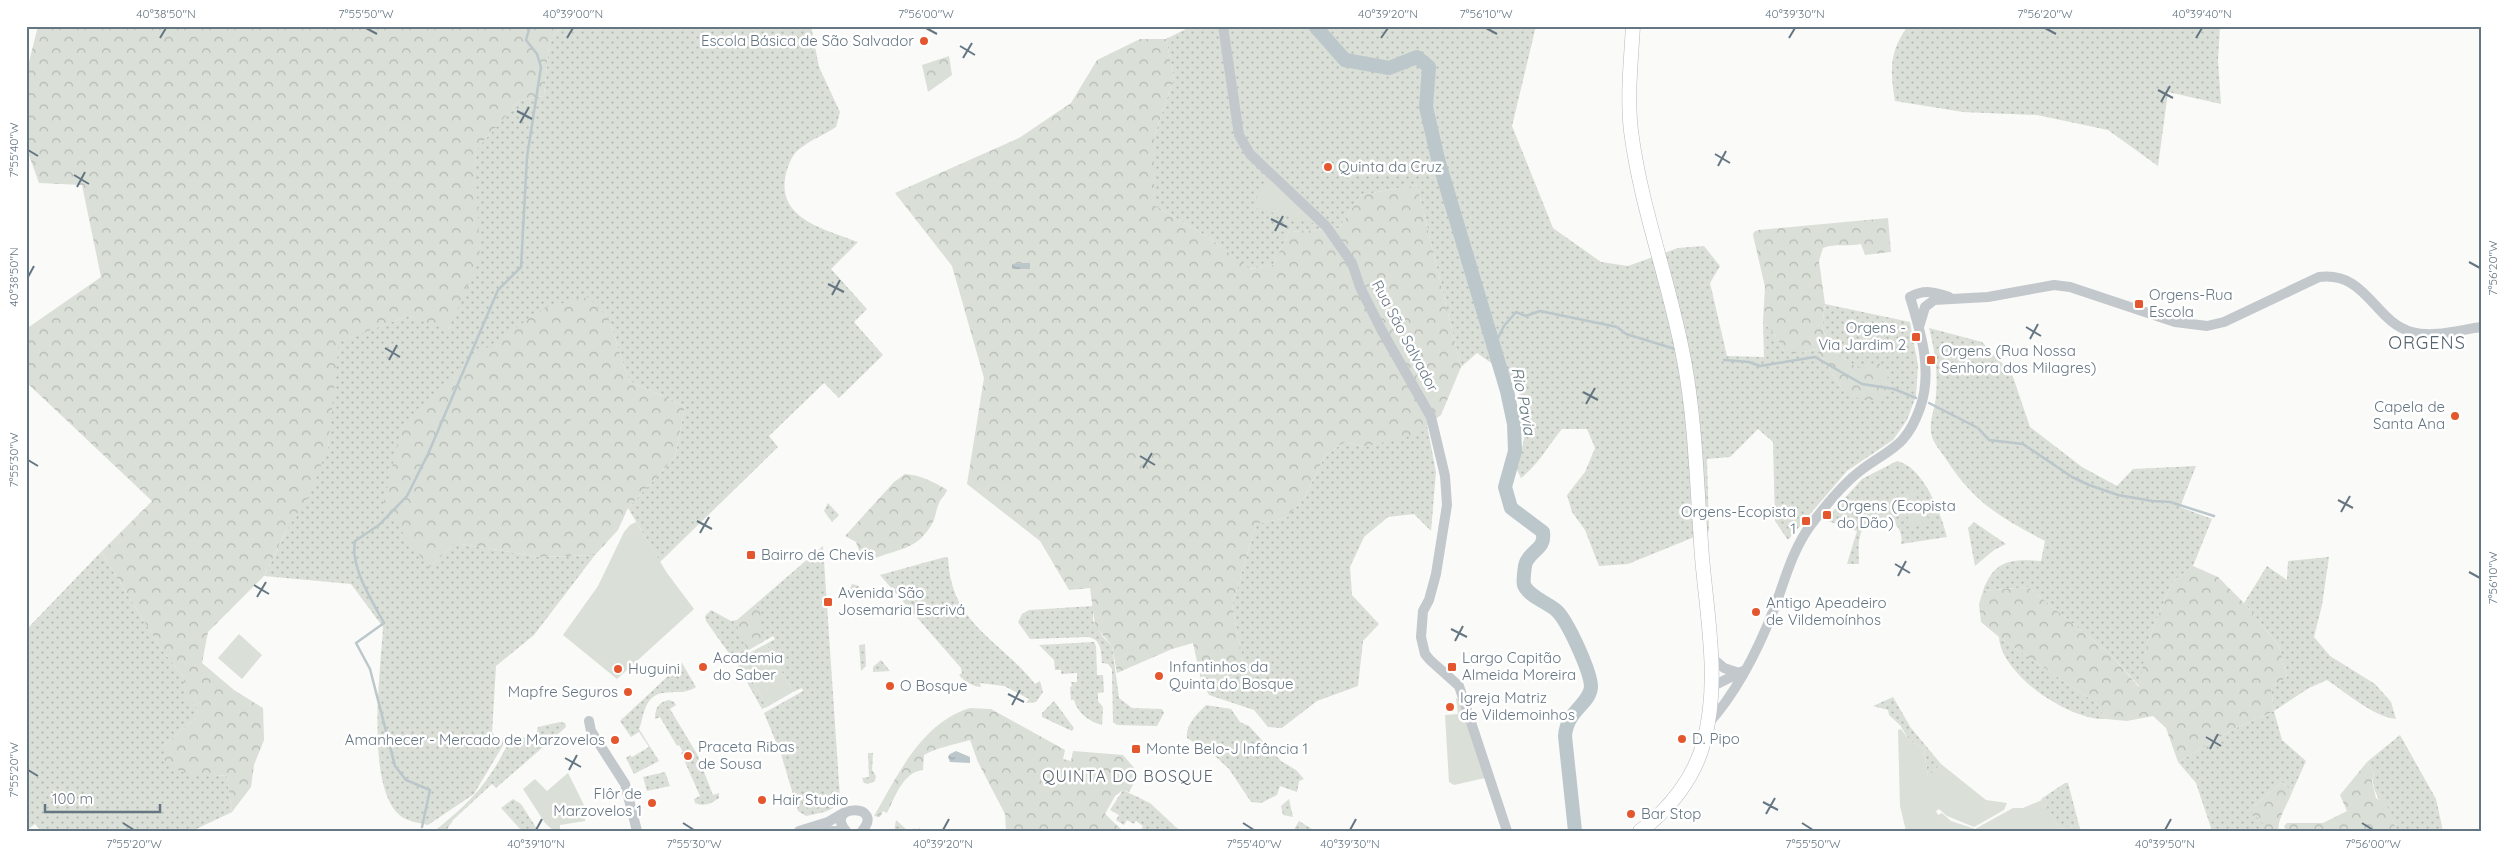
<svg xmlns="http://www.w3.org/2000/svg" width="2507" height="857" font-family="Quicksand,sans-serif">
	<defs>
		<pattern id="grass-dots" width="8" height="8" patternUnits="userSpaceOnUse" patternTransform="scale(1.25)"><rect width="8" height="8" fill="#dadfd7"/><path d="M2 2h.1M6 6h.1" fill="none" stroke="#b4b9b4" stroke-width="1.8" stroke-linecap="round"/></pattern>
		<pattern id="forest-crowns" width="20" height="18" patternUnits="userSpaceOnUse" patternTransform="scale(1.25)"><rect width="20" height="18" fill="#dadfd7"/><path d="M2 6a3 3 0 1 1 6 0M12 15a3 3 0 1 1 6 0" fill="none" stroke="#b4b9b4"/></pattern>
		<pattern id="water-ripples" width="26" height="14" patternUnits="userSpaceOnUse" patternTransform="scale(1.25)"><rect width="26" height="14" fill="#bbc7cb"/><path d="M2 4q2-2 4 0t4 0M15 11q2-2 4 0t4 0" fill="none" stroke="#9ca6aa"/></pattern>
	</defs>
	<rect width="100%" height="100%" fill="#fafaf8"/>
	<g fill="url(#grass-dots)">
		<path d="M561,26H811L819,67L840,112L836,127C824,135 808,141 797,151C791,156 786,171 785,179C779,220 828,230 858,242L831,269L867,309L854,322L883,355L839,398L824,383L769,436L778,447L660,562L628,508L675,457L685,406L629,381L608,317L430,567L455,543L540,557L595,555L534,635L496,666L492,733L505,742L474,794L428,825C420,823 410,822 402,817C364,790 381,669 383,627L351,584L264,576L328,447L338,342L408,316L449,329L476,205L475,151L520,100L544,96L549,44Z"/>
		<path d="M1192,26H1536L1512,126L1553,228L1601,262L1628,266L1678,248L1704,246L1720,266L1710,283L1727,356L1764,357L1763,321L1777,338L1785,353H1799L1816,349L1845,393L1858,368L1832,350L1822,328L1825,304L1910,322L1918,365L1916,396L1907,420L1893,440L1847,471L1788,540L1775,521L1773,442L1758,429L1730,457L1707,459L1709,531L1628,564L1599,566L1585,530L1572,512L1567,495L1585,472L1595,448L1587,429H1562C1548,446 1538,465 1521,478L1517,470L1524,439L1518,382L1477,353L1461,367L1417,185L1361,195L1339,228L1289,232L1273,265L1249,269L1208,237L1154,205V137L1174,78L1166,39Z"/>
		<path d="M1908,26H2220L2218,60L2221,104L2168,92L2158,166L2108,130L2037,115L1963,112L1895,101C1890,70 1889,52 1908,26Z"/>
		<path d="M1929,328L1982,342L2012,374L2030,427L2082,467L2117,486L2133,469L2196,466L2180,507L2212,519L2193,566L2172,582L2147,643L2140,687L2111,655L2028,587L1983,591C1994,560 2011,559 2041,561L2045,541C1998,516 1973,502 1944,456C1940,451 1934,443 1932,437C1928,423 1935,409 1936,396C1938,372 1935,351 1929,328Z"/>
		<polygon points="1427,425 1436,472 1431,531 1414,514 1388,517 1364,537 1350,567 1352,595 1379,624 1363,641 1358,686 1317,701 1282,728 1268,727 1254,710 1209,695 1201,680 1231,677 1244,665 1232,606 1256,524 1286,518 1304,498 1325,456 1344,442 1364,447 1416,433"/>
		<path d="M1897,461C1924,467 1941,514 1947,537L1901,544C1906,521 1876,508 1863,528C1857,539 1859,552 1859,564H1847L1857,531L1825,520L1862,479Z"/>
		<polygon points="828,503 839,515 832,522 824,511"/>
		<polygon points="1974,522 2006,544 1994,550 1975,566 1968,528"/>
		<path d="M823,546L840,798C837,812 818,813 806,816L798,811L781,754L764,713L803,691L802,688L793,692L766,644L775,639L773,636L733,659L706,621L705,616L711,610L731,621L737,620Z"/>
		<polygon points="101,552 162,650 184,677 186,699 197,706 198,716 163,746 215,775 227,776 232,812 192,831 41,831 35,824 26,831 26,630"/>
		<path d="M945,557L948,558C951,624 998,638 1035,684L1040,681L1043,692L1036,702L1026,703L1029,699L1004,686L980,683L981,687C972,686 965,682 959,675L962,673L961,668L880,575Z"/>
		<path d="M2329,557L2322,605L2314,637L2330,656L2375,684L2391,702L2396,719C2372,716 2347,693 2327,680L2309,688L2274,711L2282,740L2306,761L2292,792L2282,782L2254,806L2257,817L2265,825L2264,831H2212L2196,783L2178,762L2234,729L2274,711L2271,687L2287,677L2279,646L2244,603L2267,566L2287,580L2288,561Z"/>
		<polygon points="852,584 859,586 861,597 855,597 855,593 848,594"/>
		<path d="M1093,606V621L1103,637L1112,646L1119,698L1132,708L1162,709L1164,713L1157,726L1117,725L1113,722L1112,669L1108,664L1102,663C1101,652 1102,639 1088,637L1030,639L1018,622L1022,614L1029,610Z"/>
		<path d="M1999,637L2096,703L2106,719C2070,721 2001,675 1999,637Z"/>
		<path d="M1094,642L1096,646L1097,675H1103L1104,692L1098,693V701L1103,707L1102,725C1089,722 1077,712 1074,700H1071L1070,687L1072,686L1071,682H1077V673L1061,674V670H1055L1054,660L1039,645Z"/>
		<polygon points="865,644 866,666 861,671 859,645"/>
		<polygon points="740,658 767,707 762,709 735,661"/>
		<polygon points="881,660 890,671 873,672 873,667"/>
		<path d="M682,663L696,687C679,699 655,682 645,709C642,716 642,722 639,729L659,761L634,774L626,758L630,755L632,757L649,747L639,732L631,737L620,721Z"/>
		<polygon points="1893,697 1911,728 1941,764 1928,777 1924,749 1909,740 1900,725 1889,715 1888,710 1873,706"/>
		<path d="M669,700L674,702L676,705L670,709L697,754L713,795L719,793V798C711,804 704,807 695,803L694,799L700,796L681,753L683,752L679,745L677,746L660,717L655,719C655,709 658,702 669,700Z"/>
		<polygon points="1054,701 1074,728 1072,731 1042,717 1042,713"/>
		<path d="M1206,705L1231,709L1240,722L1249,726L1281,761L1296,770L1304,779L1299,781L1297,792L1280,786L1277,795L1261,803L1251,802L1229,769L1214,755L1187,738C1185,725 1198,713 1206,705Z"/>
		<path d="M560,722L565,723L566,727L496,788L492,784L453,820L446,831H438L437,829C472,801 491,780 510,739L536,736L538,727Z"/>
		<path d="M2400,735L2436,799L2443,831H2397C2391,808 2368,797 2374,772L2367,762Z"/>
		<polygon points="868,753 873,753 872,770 876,776 875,781 868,784 864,783 862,778 869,777"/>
		<polygon points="665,772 670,786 647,791 643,777"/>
		<polygon points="2065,783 2068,783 2079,825 2060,829 2041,799"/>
		<polygon points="1123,790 1150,803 1180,831 1141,831 1143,826 1136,821 1134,824 1127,820 1124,825 1116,820 1119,815 1110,810"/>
		<polygon points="513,799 521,804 537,829 522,831 501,808"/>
		<polygon points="1289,799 1293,817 1283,815 1281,806"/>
		<polygon points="896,820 907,830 913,830 914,828 917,830 919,828 921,830 929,831 894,831"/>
		<polygon points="1299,821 1315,831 1293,831"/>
	</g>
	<g fill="url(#forest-crowns)">
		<path d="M38,26H561L549,44L544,96L520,100L475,151L480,259L448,330L408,316L339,342L328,447L311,492L285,533L264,576L208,632L202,663L234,690L263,708L264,740L254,765L251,787L232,812L227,776C200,773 187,780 165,761L163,746L198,716L197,706L185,699L184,677L162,650L101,552L152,501L26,382V329L101,277L82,185L39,183L26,147V74Z"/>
		<polygon points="1140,39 1166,39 1174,78 1154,137 1154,205 1208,237 1250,269 1273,265 1289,232 1339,228 1361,195 1417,185 1461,367 1441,415 1414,435 1364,447 1344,442 1325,456 1304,498 1286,518 1256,524 1232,606 1244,665 1231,677 1201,680 1193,643 1172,649 1117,673 1112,646 1095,626 1090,588 1069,590 1040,541 967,484 984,378 952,266 895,193 1019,138 1071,103 1097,60"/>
		<polygon points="949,56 952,75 928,92 922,65"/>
		<path d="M1888,218L1891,252L1865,255L1861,244C1847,247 1835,243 1823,248L1819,261L1825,304L1822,328L1832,350L1858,368L1878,362L1888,374L1885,400H1863L1845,393L1816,349L1799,353H1785L1777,338L1763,321L1765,287L1753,235L1754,232L1758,230Z"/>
		<polygon points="588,297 608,317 629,381 685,406 675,457 628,508 618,530 595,555 540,557 455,543 429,568 383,506 402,425 461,366 544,308"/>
		<path d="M905,474C921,475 934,482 947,490C945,496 941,498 939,503C936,509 936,516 933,522C917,552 897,548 871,560C860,557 859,551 856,542L845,536L894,482Z"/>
		<polygon points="2193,566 2218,577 2244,603 2279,646 2287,677 2271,687 2274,711 2234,729 2178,762 2166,728 2153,716 2127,721 2106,719 2096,703 1999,637 1981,622 1979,604 1983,591 2028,587 2111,655 2139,687 2147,643 2172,582"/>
		<path d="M755,606L760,610C762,621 759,630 762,642L748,650C733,625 734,623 755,606Z"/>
		<path d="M970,708L991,709L1000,714L1065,750L1063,759L1071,761L1073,751L1123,755L1136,770L1134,783L1129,792L1123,790L1115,796L1105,814L1123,831H1006L1005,814L978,762L970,740C954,745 938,747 924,755L923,770C903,772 895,797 887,813L883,811L880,817L874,816C898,775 921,723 970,708Z"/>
		<polygon points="2367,762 2374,772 2372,782 2376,798 2386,803 2397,831 2286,831 2284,826 2287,823 2323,823 2347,811 2340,795"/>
		<path d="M2282,782L2292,792C2289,802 2276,821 2279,831H2264V825L2257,817L2251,815L2254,806Z"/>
	</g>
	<g fill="#dadfd7">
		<polygon points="1268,176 1321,225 1252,207"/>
		<polygon points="574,418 581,428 568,438 560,428"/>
		<polygon points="1912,489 1929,520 1914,528 1897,498"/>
		<polygon points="636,522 667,573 694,609 617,679 563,635 598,586 624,532 630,525"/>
		<polygon points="239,634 262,655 242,679 218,658"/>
		<polygon points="766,644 793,692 767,707 740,658"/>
		<polygon points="1456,698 1460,700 1485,778 1454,785 1449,782 1445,715 1458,714"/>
		<polygon points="1901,729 1909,740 1924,749 1928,777 1941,764 1986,800 2007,803 2004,810 1974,827 1947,816 1939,809 1936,811 1938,815 1942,813 1951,821 1975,829 2013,808 2023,808 2042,800 2060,829 2079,825 2081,831 1906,831 1900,806 1898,730"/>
		<polygon points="568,773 586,809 585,821 560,825 560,831 554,831 545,823 523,789 535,779 547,791"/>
	</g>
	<g fill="url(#water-ripples)">
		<polygon points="1024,263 1030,263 1030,269 1012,269 1012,264"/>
		<polygon points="956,751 970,757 970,763 950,762 948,757 950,754"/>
	</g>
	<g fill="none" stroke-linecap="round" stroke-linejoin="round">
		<g stroke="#bbc7cb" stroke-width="2.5">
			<polyline points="1494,346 1504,326 1516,312 1526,316 1540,311 1617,327 1626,334 1675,349"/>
			<polyline points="1724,360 1749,362 1760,366 1815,357 1862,384 1894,389 1916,398"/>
			<polyline points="1929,403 1978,428 1989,440 2023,444 2072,477 2089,485 2118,495 2152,501 2170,502 2214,516"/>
			<path d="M422,827L430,790L406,780L395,766L370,669L356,643L384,623C372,600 350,568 355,541L379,525L407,496L428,454L498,290L521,267L527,157L541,67L537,54L526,40L530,26"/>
		</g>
		<path stroke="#bbc7cb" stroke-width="14" d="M1315,26L1345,60L1389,68L1417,57L1429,67L1426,107L1438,159L1507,391L1514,424L1515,451L1505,487L1511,508L1543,532C1545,548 1535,548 1528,559C1524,564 1525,568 1524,574C1524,577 1523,581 1524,585C1529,597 1547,602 1557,611C1568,622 1591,672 1591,687C1590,704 1567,710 1565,736L1575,831"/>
		<defs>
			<path id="major" d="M1633,26C1631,61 1627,96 1631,131C1641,209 1670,283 1684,360C1696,424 1697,492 1702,557C1707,616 1720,682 1704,741C1695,777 1670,809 1640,831"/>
		</defs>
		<use href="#major" stroke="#b5babe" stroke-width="15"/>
		<g stroke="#c3c8cc" stroke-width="10">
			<polyline points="1223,26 1239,135 1250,154 1326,226 1352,263 1360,287 1382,331 1431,417 1445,476 1447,505 1436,574 1429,600 1423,611 1421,637 1425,654 1430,660 1459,686 1507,831"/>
			<path d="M1910,297C1924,289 1935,292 1949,297"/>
			<path d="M1919,327L1925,307L1934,300L1988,297L2054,285L2070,287L2175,322L2207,326L2224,322L2319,277C2367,271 2374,322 2412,332C2433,338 2459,330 2481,327"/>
			<polyline points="1710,656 1724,668 1739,673"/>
			<polyline points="1711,687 1743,671"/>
			<polyline points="589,721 591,731 625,784 637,831"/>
			<path d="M1708,724C1737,692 1758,650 1774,609C1785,580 1792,551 1810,526C1825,506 1844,482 1864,468C1892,448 1907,445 1920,408C1933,371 1921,333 1910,297"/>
			<polyline points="799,831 828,822 845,812"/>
			<polyline points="813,831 845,831"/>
			<path d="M846,831C823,804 886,803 862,831"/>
		</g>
		<use href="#major" stroke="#fff" stroke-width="14"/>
	</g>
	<path fill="none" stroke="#657683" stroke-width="2" d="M366,28L377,34M926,28L937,34M1486,28L1497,34M2045,28L2056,34M160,38L166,28M567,38L573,28M1381,38L1388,28M1789,38L1795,28M2196,38L2202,28M960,46L975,55M963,58L972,43M2158,90L2173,98M2161,102L2170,86M517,111L532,119M520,123L529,107M28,150L38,156M1715,154L1730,163M1718,166L1726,151M74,175L89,184M77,187L85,172M1271,219L1287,227M1275,231L1283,216M2469,262L2480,268M28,277L34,266M828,284L844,292M832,295L840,280M2026,327L2041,336M2030,339L2038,324M385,348L400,357M389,360L397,345M1583,392L1598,400M1586,404L1595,388M1140,456L1155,465M28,460L38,466M1143,468L1152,453M2338,500L2353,508M2341,512L2350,496M697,521L712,529M700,533L709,517M1895,564L1910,573M2469,572L2480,578M1898,576L1906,561M254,585L269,594M257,597L266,582M1451,629L1467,637M1455,641L1463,626M1008,694L1024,702M1012,705L1020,690M2206,737L2221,746M2210,749L2218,734M565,758L581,767M28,770L38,776M569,770L577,755M1763,802L1778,810M1766,814L1775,798M123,823L134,830M683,823L694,830M1243,823L1254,830M1802,823L1813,830M2362,823L2373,830M536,830L542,819M943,830L949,819M1350,830L1356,819M2165,830L2171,819"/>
	<g fill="#e4572e" stroke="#fff" stroke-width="2">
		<circle cx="924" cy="41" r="5"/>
		<circle cx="1328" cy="167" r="5"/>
		<rect x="2134" y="299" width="10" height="10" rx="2.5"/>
		<rect x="1911" y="332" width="10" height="10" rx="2.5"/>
		<rect x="1926" y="355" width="10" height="10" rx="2.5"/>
		<circle cx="2455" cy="416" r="5"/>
		<rect x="1822" y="510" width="10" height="10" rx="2.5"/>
		<rect x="1801" y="516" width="10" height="10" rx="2.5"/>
		<rect x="746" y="550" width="10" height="10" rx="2.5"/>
		<rect x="823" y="597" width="10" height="10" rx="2.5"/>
		<circle cx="1756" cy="612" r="5"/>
		<circle cx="703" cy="667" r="5"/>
		<rect x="1447" y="662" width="10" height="10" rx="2.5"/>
		<circle cx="618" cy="669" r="5"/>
		<circle cx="1159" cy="676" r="5"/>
		<circle cx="890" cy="686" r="5"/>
		<circle cx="628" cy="692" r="5"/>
		<circle cx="1450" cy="707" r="5"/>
		<circle cx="1682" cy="739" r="5"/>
		<circle cx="615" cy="740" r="5"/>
		<rect x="1131" y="744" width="10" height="10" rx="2.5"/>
		<circle cx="688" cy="756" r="5"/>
		<circle cx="762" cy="800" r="5"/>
		<circle cx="652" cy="803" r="5"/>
		<circle cx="1631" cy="814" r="5"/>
	</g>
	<g text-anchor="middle" stroke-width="5" stroke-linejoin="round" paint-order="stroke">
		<g font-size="15" fill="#657683" stroke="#fff" text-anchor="start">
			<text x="914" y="46" text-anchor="end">Escola Básica de São Salvador</text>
			<text x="1338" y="172">Quinta da Cruz</text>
			<text x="2149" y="300">Orgens-Rua<tspan x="2149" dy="17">Escola</tspan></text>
			<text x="1906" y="333" text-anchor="end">Orgens -<tspan x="1906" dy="17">Via Jardim 2</tspan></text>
			<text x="1941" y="356">Orgens (Rua Nossa<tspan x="1941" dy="17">Senhora dos Milagres)</tspan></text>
			<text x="2445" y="412" text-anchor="end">Capela de<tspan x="2445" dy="17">Santa Ana</tspan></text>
			<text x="1837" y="511">Orgens (Ecopista<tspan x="1837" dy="17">do Dão)</tspan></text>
			<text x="1796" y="517" text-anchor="end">Orgens-Ecopista<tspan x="1796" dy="17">1</tspan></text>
			<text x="761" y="560">Bairro de Chevis</text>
			<text x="838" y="598">Avenida São<tspan x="838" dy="17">Josemaria Escrivá</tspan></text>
			<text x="1766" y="608">Antigo Apeadeiro<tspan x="1766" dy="17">de Vildemoínhos</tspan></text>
			<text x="713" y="663">Academia<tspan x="713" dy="17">do Saber</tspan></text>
			<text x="1462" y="663">Largo Capitão<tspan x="1462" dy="17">Almeida Moreira</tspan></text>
			<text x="1169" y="672">Infantinhos da<tspan x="1169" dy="17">Quinta do Bosque</tspan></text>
			<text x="628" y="674">Huguini</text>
			<text x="900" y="691">O Bosque</text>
			<text x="618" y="697" text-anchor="end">Mapfre Seguros</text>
			<text x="1460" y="703">Igreja Matriz<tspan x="1460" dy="17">de Vildemoinhos</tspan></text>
			<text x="1692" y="744">D. Pipo</text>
			<text x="605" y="745" text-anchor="end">Amanhecer - Mercado de Marzovelos</text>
			<text x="698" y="752">Praceta Ribas<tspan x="698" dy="17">de Sousa</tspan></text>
			<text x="1146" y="754">Monte Belo-J Infância 1</text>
			<text x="642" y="799" text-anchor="end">Flôr de<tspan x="642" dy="17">Marzovelos 1</tspan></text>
			<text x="772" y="805">Hair Studio</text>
			<text x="1641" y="819">Bar Stop</text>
		</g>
		<g font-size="15" fill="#657683" stroke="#fff">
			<text transform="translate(1405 336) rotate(62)" y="5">Rua São Salvador</text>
		</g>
		<g font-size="16" font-style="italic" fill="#60757c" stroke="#fff">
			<text transform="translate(1524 401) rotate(79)" y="6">Rio Pavia</text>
		</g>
		<g font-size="16" letter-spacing="1" fill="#57646e" stroke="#fff">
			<text x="1128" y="782">QUINTA DO BOSQUE</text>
		</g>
		<g font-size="18" letter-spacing="1" fill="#57646e" stroke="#fff">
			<text x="2427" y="349">ORGENS</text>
		</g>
	</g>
	<rect width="2507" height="857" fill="none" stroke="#ffffff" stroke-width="55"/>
	<path d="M45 804v8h115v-8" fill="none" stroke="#657683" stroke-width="2.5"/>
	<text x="52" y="804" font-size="15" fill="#657683" stroke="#ffffff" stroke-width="4" paint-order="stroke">100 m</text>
	<rect x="28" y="28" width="2452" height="802" fill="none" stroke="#657683" stroke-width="2"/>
	<g font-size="12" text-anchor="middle" fill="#657683">
		<text x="166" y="18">40°38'50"N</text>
		<text x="366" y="18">7°55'50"W</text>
		<text x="573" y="18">40°39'00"N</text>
		<text x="926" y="18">7°56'00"W</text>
		<text x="1388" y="18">40°39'20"N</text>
		<text x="1486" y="18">7°56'10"W</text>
		<text x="1795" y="18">40°39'30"N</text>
		<text x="2045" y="18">7°56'20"W</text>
		<text x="2202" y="18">40°39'40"N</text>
		<text transform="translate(14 150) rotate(-90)" y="4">7°55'40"W</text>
		<text transform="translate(2493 268) rotate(-90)" y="4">7°56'20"W</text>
		<text transform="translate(14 277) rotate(-90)" y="4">40°38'50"N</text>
		<text transform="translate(14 460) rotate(-90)" y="4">7°55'30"W</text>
		<text transform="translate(2493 578) rotate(-90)" y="4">7°56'10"W</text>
		<text transform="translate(14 770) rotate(-90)" y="4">7°55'20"W</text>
		<text x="134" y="848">7°55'20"W</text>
		<text x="536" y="848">40°39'10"N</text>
		<text x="694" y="848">7°55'30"W</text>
		<text x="943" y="848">40°39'20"N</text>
		<text x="1254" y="848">7°55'40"W</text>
		<text x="1350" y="848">40°39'30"N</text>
		<text x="1813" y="848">7°55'50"W</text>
		<text x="2165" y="848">40°39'50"N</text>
		<text x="2373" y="848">7°56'00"W</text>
	</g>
</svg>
